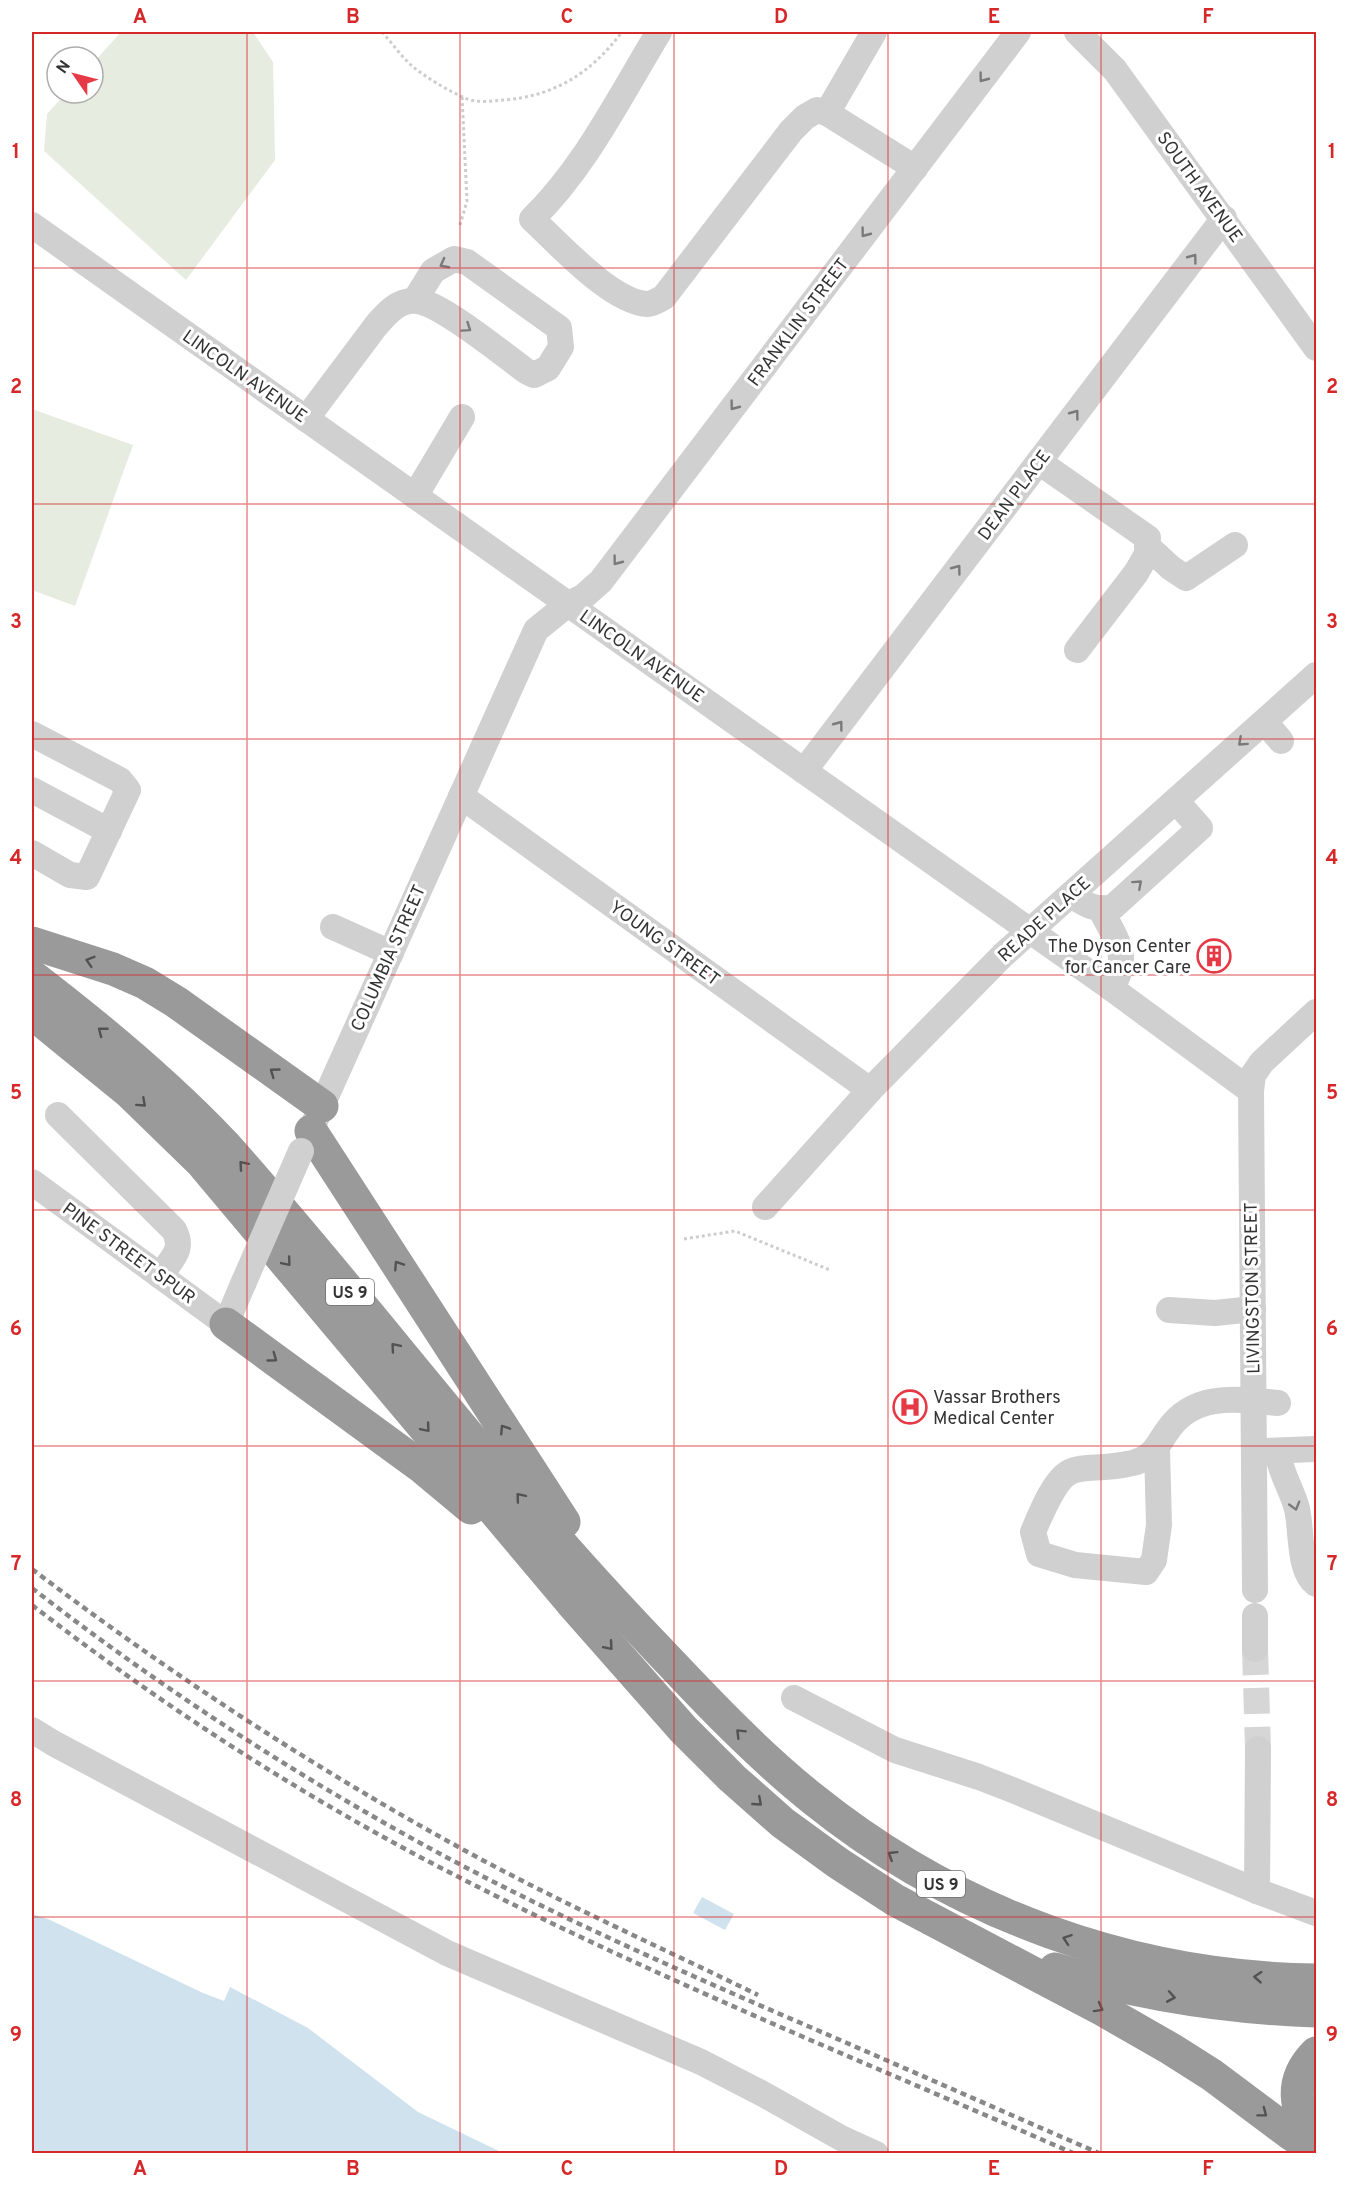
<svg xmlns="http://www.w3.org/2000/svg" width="1348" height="2185" font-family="Overpass,sans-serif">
	<rect width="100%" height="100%" fill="#fff"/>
	<g fill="#e6ecdf">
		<polygon points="121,32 253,32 273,62 275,160 186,280 44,151 47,114 66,93 93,93 93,63"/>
		<polygon points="32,409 133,445 75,606 32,590"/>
	</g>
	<g fill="#cfe2ee">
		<polygon points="702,1897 734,1914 725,1930 693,1913"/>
		<polygon points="32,1914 48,1919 203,1993 224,2001 230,1987 308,2028 418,2112 503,2153 32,2153"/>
	</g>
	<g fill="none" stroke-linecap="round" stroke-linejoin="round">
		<polyline stroke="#d6d6d6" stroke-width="26" stroke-dasharray="26 13" stroke-linecap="butt" points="1255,1649 1258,1749"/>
		<g stroke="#cdcdcd" stroke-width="3" stroke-dasharray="3 3" stroke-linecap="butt">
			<path d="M382,32C392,43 401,56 412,66C428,79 449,91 467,99C478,103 492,101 504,100C555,96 591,73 622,32"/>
			<polyline points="460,225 467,201 462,96"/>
			<polyline points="684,1239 735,1231 830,1270"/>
		</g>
		<g stroke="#d0d0d0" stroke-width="26">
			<path d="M659,32C620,96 586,166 532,219C558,243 611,302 647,304C652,304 659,300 664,297L791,131L805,117L817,110L827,113L915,168"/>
			<polyline points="1077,32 1115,70 1316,348"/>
			<polyline points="827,113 874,32"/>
			<polyline points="32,225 1111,988 1251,1091"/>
			<path d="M306,419L375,327C385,315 398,299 417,301C441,303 504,355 526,371L534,375L548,368L561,347L559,328L467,262L454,259L433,271L415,300"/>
			<polyline points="1039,462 1148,538 1147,554 1136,573 1077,650"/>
			<polyline points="415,496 462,417"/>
			<polyline points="1147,546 1171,568 1186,578 1235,545"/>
			<polyline points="1265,722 1281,741"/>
			<polyline points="32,734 120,780 128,790 87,877 70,875 32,853"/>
			<polyline points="804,771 1224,218"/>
			<polyline points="32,790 109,831"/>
			<polyline points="461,796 870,1090"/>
			<path d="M1071,895C1086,905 1096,911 1113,907L1200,828L1176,801"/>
			<path d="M1101,910C1116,940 1132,957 1111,988"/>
			<polyline points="333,927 391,953"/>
			<path d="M58,1115L174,1230C185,1250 171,1259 160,1276"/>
			<polyline points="315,1121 536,630 568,604 583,597 601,581 1018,32"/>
			<polyline points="32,1182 226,1324 243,1284"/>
			<polyline points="765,1207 870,1090 1003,955 1316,675"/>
			<polyline points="1169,1310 1215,1313 1253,1309"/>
			<path d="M1157,1449L1159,1525L1154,1560L1146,1572L1075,1565L1039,1554L1033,1532C1040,1516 1053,1482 1068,1473C1078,1467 1093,1468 1104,1467C1115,1466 1131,1465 1141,1460C1156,1453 1159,1442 1168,1430C1194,1392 1237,1399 1278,1403"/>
			<polyline points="1263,1451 1316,1449"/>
			<path d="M1278,1451C1279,1471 1292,1489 1297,1509C1302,1529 1298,1571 1316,1584"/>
			<polyline points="1255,1590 1251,1091 1253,1075 1262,1062 1316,1012"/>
			<polyline points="1255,1616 1255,1649"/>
			<polyline points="794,1698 895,1750 979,1777 1015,1791 1257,1891 1316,1913"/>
			<polyline points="32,1730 53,1743 447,1953 701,2062 763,2094 841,2138 876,2154"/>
			<polyline points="1257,1891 1258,1749"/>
		</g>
		<g stroke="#9a9a9a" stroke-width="33">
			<polyline points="32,943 113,969 145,983 176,1002 322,1106"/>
			<path d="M32,976C100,1028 165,1082 224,1144C364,1301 489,1471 634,1624C691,1684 748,1747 813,1799C956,1914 1133,1978 1316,1980"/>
			<polyline points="32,1013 129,1092 201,1162 571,1602 683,1729 732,1778 783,1823 838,1863 895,1900 1103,2010 1171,2049 1212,2075 1291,2134 1316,2150"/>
			<polyline points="311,1131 564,1522"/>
			<polyline points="226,1324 423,1468 471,1508"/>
			<path d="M1055,1969C1141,1995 1227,2008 1316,2011"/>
			<path d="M1316,2053C1289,2080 1293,2111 1316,2139"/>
		</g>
		<g stroke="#888" stroke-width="4.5" stroke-dasharray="6 4.5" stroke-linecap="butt">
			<path d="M32,1569C165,1670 306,1763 453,1844C552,1899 656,1945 758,1995"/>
			<path d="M32,1588C162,1689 301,1779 446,1857C564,1920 687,1974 810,2027C907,2069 1004,2112 1101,2154"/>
			<path d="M32,1605C160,1704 297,1793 441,1868C647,1975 863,2061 1075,2154"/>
		</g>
		<polyline stroke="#d0d0d0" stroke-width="26" points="243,1284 301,1151"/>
	</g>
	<defs><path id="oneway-chevron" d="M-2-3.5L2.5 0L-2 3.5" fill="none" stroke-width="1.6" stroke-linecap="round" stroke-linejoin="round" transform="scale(1.5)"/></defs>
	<g stroke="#7a7a7a">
		<use href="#oneway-chevron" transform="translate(983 78) rotate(127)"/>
		<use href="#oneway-chevron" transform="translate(865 233) rotate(127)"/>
		<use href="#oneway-chevron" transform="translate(1193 258) rotate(-53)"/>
		<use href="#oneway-chevron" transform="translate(444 264) rotate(152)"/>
		<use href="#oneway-chevron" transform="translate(467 328) rotate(34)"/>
		<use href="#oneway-chevron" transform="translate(734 406) rotate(127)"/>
		<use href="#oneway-chevron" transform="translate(1075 414) rotate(-53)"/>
		<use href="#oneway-chevron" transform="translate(617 561) rotate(127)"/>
		<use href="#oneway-chevron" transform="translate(957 569) rotate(-53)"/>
		<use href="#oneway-chevron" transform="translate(839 725) rotate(-53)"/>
		<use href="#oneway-chevron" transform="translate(1242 742) rotate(138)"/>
		<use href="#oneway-chevron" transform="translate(1138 884) rotate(-42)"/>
		<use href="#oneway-chevron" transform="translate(1295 1506) rotate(74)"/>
	</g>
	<g stroke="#525252">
		<use href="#oneway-chevron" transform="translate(90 961) rotate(-163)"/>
		<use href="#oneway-chevron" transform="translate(102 1031) rotate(-142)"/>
		<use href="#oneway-chevron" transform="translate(274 1072) rotate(-144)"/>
		<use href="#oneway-chevron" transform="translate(142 1103) rotate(42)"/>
		<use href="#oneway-chevron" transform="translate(243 1165) rotate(-131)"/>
		<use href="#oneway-chevron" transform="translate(287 1262) rotate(50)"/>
		<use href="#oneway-chevron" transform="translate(398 1265) rotate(-123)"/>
		<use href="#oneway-chevron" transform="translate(395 1347) rotate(-130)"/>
		<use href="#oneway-chevron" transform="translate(273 1358) rotate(36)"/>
		<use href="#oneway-chevron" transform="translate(426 1428) rotate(50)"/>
		<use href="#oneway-chevron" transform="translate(504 1429) rotate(-123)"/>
		<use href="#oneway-chevron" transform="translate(520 1497) rotate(-130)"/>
		<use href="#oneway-chevron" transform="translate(609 1646) rotate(49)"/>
		<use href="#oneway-chevron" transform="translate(740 1733) rotate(-135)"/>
		<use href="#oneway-chevron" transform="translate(758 1802) rotate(41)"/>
		<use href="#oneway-chevron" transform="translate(892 1855) rotate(-148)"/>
		<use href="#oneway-chevron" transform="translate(1067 1939) rotate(-161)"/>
		<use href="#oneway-chevron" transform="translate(1258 1977) rotate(-176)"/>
		<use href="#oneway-chevron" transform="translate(1171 1997) rotate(10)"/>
		<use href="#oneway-chevron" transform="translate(1099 2008) rotate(29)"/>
		<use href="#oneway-chevron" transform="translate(1263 2113) rotate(37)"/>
	</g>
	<path fill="none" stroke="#d62828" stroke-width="1.5" stroke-opacity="0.55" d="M247,32V2154M460,32V2154M674,32V2154M888,32V2154M1101,32V2154M32,268H1316M32,504H1316M32,739H1316M32,975H1316M32,1210H1316M32,1446H1316M32,1681H1316M32,1917H1316"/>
	<defs>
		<symbol id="building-ring" viewBox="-11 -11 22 22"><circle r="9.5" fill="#fff" stroke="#e63946" stroke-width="1.5"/><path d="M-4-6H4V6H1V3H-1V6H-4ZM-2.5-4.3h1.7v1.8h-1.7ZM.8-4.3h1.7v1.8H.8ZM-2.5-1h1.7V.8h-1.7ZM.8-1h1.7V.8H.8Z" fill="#e63946"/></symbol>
		<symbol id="hospital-ring" viewBox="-11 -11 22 22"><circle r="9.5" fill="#fff" stroke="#e63946" stroke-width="1.5"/><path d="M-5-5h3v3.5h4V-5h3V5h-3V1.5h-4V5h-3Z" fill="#e63946"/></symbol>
	</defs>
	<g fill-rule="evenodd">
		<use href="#building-ring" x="1195" y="937" width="38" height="38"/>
		<use href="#hospital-ring" x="891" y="1388" width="38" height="38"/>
	</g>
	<g text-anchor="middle" stroke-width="6" stroke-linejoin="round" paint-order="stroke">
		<g fill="#fff" stroke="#707070" stroke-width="1.5">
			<rect x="326" y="1279" width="48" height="26" rx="4.5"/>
			<rect x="917" y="1871" width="48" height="26" rx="4.5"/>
		</g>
		<g font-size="16" font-weight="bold" fill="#333">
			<text x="350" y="1298">US 9</text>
			<text x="941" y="1890">US 9</text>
		</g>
		<g font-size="18" fill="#333" stroke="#fff">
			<text transform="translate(1200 187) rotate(54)" y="6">SOUTH AVENUE</text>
			<text transform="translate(798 322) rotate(-53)" y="6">FRANKLIN STREET</text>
			<text transform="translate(245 376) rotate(35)" y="6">LINCOLN AVENUE</text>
			<text transform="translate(1014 495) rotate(-53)" y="6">DEAN PLACE</text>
			<text transform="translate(642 656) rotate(35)" y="6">LINCOLN AVENUE</text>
			<text transform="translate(1044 919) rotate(-42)" y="6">READE PLACE</text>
			<text transform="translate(665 943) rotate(36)" y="6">YOUNG STREET</text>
			<text transform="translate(388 958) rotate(-66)" y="6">COLUMBIA STREET</text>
			<text transform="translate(129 1253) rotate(36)" y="6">PINE STREET SPUR</text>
			<text transform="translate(1252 1288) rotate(-91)" y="6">LIVINGSTON STREET</text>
		</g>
		<g font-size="18" fill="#333" stroke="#fff" text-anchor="end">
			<text x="1191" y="952">The Dyson Center<tspan x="1191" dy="21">for Cancer Care</tspan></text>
			<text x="933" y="1403" text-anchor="start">Vassar Brothers<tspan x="933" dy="21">Medical Center</tspan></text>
		</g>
	</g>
	<rect width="1348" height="2185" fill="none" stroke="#ffffff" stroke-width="66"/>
	<g transform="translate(75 75) rotate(305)"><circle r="28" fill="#ffffff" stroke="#adadad" stroke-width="1.5"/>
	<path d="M0-4.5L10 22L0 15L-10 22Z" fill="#e63946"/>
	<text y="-9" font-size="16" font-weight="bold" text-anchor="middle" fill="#333333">N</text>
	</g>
	<rect x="33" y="33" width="1282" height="2119" fill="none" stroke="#d62828" stroke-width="2"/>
	<g font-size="20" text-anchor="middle" font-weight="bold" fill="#d62828">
		<text x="140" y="23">A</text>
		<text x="353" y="23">B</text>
		<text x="567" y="23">C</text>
		<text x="781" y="23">D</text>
		<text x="994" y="23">E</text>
		<text x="1208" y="23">F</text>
		<text x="16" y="158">1</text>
		<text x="1332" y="158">1</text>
		<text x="16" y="393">2</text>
		<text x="1332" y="393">2</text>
		<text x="16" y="628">3</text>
		<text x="1332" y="628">3</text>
		<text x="16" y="864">4</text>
		<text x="1332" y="864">4</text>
		<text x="16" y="1099">5</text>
		<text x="1332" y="1099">5</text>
		<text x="16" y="1335">6</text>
		<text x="1332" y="1335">6</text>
		<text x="16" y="1570">7</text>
		<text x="1332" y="1570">7</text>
		<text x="16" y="1806">8</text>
		<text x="1332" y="1806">8</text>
		<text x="16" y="2041">9</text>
		<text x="1332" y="2041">9</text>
		<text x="140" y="2175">A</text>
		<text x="353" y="2175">B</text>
		<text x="567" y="2175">C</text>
		<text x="781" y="2175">D</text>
		<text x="994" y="2175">E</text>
		<text x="1208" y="2175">F</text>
	</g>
</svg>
